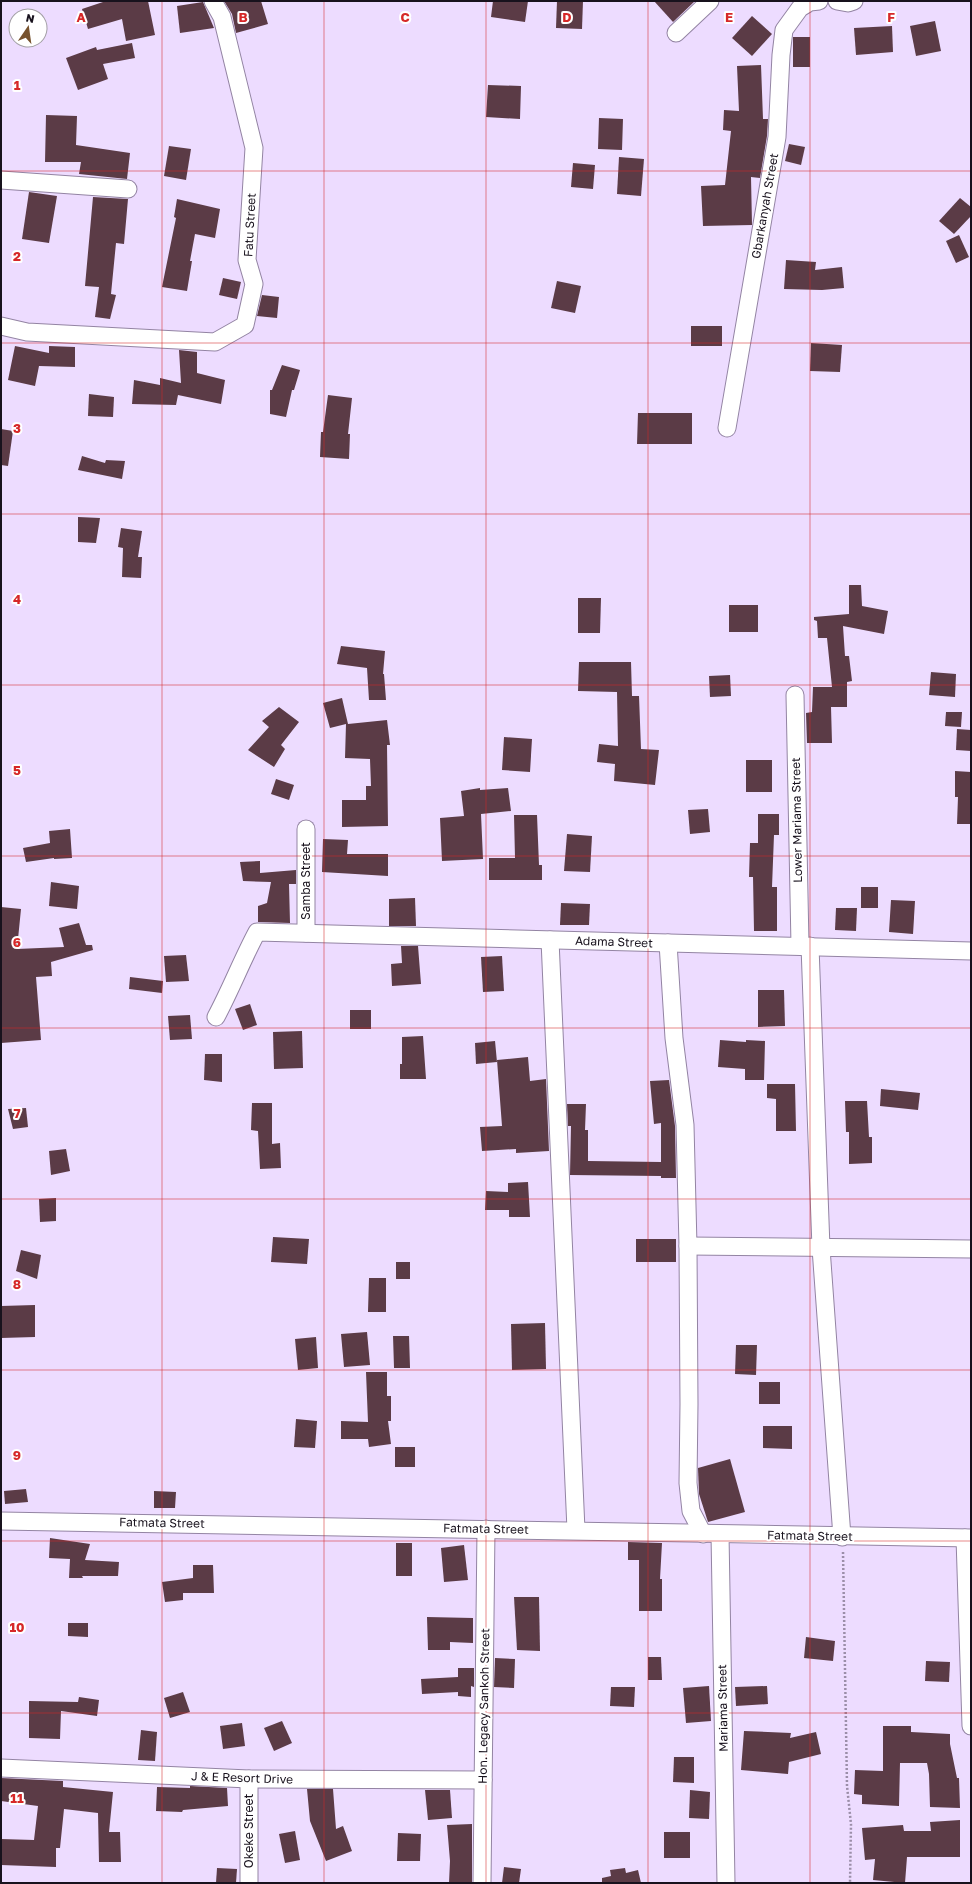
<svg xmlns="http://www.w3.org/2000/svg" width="972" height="1884" font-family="'Golos Text',sans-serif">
	<rect width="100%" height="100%" fill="#eddcff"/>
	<g fill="#5b3b46">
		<polygon points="106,1 148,1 155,35 126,41 122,19 88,29 82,9"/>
		<polygon points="224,1 261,1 268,24 236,33 232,14"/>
		<polygon points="493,1 528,1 525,22 491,17"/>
		<polygon points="557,1 583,1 582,29 556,28"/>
		<polygon points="654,1 695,1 673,22"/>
		<polygon points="203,2 214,28 180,33 177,6"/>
		<polygon points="752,16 772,34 752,56 732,38"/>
		<polygon points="935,21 941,51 916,56 910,26"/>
		<polygon points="892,26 893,52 856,55 854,28"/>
		<rect x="793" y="37" width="17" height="30"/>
		<polygon points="132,43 135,58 103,64 108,79 78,90 66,58 96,47 97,50"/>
		<polygon points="761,65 763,119 768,119 767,136 760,178 751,177 752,225 703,226 701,186 725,185 731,131 723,130 724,110 739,111 737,66"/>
		<polygon points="488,85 521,86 520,119 486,117"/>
		<polygon points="46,115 77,116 76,145 130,153 127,179 79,174 81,162 45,162"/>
		<polygon points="599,118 623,119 622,150 598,149"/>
		<polygon points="789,144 805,147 801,165 785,161"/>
		<polygon points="169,146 191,149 186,180 164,176"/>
		<polygon points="619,157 644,159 641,196 617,194"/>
		<polygon points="573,163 595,165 593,189 571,187"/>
		<polygon points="29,192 57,196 49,243 22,239"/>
		<polygon points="93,197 128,199 124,244 116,243 111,294 116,295 110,319 95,317 99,287 85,286"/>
		<polygon points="960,198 971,207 971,216 954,234 939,221"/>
		<polygon points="177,199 220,209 215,238 195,234 190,261 192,261 187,291 162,287 176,218 174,217"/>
		<polygon points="959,235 969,257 956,263 946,241"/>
		<polygon points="786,260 816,262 815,270 842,267 844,288 822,290 784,289"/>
		<polygon points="223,278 241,282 237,299 219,295"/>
		<polygon points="557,281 581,286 575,313 551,308"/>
		<polygon points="262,295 279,297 277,318 257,316"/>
		<rect x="691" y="326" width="31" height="20"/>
		<polygon points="811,343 842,345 840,372 810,371"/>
		<polygon points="15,346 49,353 49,346 75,347 75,367 39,366 35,386 8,380"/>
		<polygon points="179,350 197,352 197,373 225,380 221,404 178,395 176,405 132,404 134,380 160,385 160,378 181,383"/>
		<polygon points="282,365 300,370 294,390 292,390 286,417 270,414 270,390 272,390"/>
		<polygon points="89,394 114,397 113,417 88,416"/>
		<polygon points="328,395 352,398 348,434 350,434 349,459 320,457 321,432 323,432"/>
		<polygon points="638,413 692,413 692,444 637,444"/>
		<polygon points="1,429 13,431 8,466 1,465"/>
		<polygon points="82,456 105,463 106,460 125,461 122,479 78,470"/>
		<polygon points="78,517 100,518 96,543 78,542"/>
		<polygon points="121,528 142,531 138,557 142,557 141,578 122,577 123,548 118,547"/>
		<polygon points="849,585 861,585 862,606 888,611 884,634 843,626 845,656 849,656 852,681 847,682 847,707 831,707 832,743 807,743 806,713 812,712 813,687 832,687 827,638 818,638 817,621 814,620 814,617 849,614"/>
		<polygon points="578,598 601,598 600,633 578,633"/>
		<rect x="729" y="605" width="29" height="27"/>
		<polygon points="341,646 385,651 383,674 384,674 386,700 369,700 367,668 337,664"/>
		<polygon points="579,662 631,662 632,696 639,696 641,749 659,750 655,785 614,781 615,764 597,762 599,744 618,746 617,692 578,691"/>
		<polygon points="931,672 956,674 955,697 929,695"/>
		<polygon points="730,675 731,696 710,697 709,676"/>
		<polygon points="342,698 348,724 387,720 390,745 387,745 388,826 342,827 342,800 366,800 366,786 371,786 370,759 345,758 346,724 330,728 323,703"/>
		<polygon points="279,707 299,722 281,745 285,749 274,767 248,750 269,727 262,721"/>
		<polygon points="946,712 962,712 961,727 945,726"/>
		<polygon points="957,729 971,730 971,751 956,750"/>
		<polygon points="504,737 532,739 530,772 502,770"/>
		<rect x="746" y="760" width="26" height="32"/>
		<polygon points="955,771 971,772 971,824 957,824 958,797 955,797"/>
		<polygon points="276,779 294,785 289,800 271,794"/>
		<polygon points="480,788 480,790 508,788 511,811 481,814 483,859 442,861 440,818 464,816 461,791"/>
		<polygon points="708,809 710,832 690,834 688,810"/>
		<polygon points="758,814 779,814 779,835 774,835 772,887 777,887 777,931 754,931 753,877 749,877 750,843 758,843"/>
		<polygon points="514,815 537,815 539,865 542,865 542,880 489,880 489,858 515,858"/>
		<polygon points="70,829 72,858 54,859 54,858 26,862 23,848 50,843 49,831"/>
		<polygon points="567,834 592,836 590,872 564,871"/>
		<polygon points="323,839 348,840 347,854 388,854 388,876 322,872"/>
		<polygon points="260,861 260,873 296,870 296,884 289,884 290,923 258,922 258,906 267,903 271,882 243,881 240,862"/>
		<polygon points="51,882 79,886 77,909 49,906"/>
		<rect x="861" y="887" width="17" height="21"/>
		<polygon points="415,898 416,926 389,926 389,899"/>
		<polygon points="891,900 915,901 913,934 889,932"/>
		<polygon points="561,903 590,904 589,925 560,925"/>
		<polygon points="1,907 21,909 17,949 64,947 59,928 79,923 86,945 92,945 93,950 51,962 52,976 36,977 41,1040 1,1043"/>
		<polygon points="836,908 857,908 856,931 835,930"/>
		<polygon points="401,946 418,946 421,984 392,986 391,964 402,963"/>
		<polygon points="186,955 189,981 166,982 164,956"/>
		<polygon points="502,956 504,991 483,992 481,957"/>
		<polygon points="130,977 163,981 162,993 129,989"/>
		<polygon points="758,990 784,990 785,1026 758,1027"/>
		<polygon points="250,1004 257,1025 243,1030 235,1009"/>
		<rect x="350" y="1010" width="21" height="19"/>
		<polygon points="190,1015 192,1039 170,1040 168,1016"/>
		<polygon points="302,1031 303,1068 274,1069 273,1032"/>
		<polygon points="423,1036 426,1079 400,1079 400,1064 402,1064 402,1037"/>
		<polygon points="720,1040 746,1042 746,1040 765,1041 764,1080 745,1080 745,1069 718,1067"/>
		<polygon points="495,1041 497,1062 476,1064 475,1043"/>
		<polygon points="205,1054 222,1054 222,1082 204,1080"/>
		<polygon points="528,1057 530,1081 546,1079 549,1151 516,1153 516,1149 482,1151 480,1127 502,1126 497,1060"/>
		<polygon points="669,1080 675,1126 676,1178 661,1178 661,1176 570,1175 571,1126 568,1126 567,1104 586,1104 585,1130 588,1130 588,1161 661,1162 661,1123 654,1124 650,1081"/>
		<polygon points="767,1084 795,1084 796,1131 776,1131 776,1099 767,1098"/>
		<polygon points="881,1089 920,1093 918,1110 880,1106"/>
		<polygon points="845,1101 867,1101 869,1137 872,1137 872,1163 849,1164 849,1132 846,1132"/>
		<polygon points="252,1103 272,1103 272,1144 280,1143 281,1168 260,1169 258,1131 251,1130"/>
		<polygon points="26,1108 28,1127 13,1129 8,1109"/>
		<polygon points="66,1149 70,1171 51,1175 49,1151"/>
		<polygon points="528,1182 530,1217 509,1217 509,1210 485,1210 486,1191 508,1192 508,1183"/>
		<polygon points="56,1198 56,1221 40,1222 39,1199"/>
		<polygon points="273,1237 309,1239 307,1264 271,1262"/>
		<rect x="636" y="1239" width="40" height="23"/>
		<polygon points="21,1250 41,1255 37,1279 16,1271"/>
		<rect x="396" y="1262" width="14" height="17"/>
		<polygon points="369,1278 386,1278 386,1312 368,1312"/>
		<polygon points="35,1305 35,1337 1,1338 1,1306"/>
		<polygon points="545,1323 546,1369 512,1370 511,1324"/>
		<polygon points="367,1332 370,1365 344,1367 341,1334"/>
		<polygon points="393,1336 409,1336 410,1368 394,1368"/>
		<polygon points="316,1337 318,1368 298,1370 295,1339"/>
		<polygon points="736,1345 757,1345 756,1375 735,1374"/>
		<polygon points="366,1372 387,1372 387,1396 391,1396 391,1421 388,1421 391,1444 369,1447 368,1439 341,1439 341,1421 368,1422"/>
		<rect x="759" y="1382" width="21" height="22"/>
		<polygon points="296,1419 317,1421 315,1448 294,1447"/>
		<polygon points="763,1426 792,1426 792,1449 763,1448"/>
		<rect x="395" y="1447" width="20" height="20"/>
		<polygon points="730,1459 745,1512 708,1522 699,1494 698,1468"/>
		<polygon points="26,1489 28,1502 5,1504 4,1491"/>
		<polygon points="154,1491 176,1492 175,1508 154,1508"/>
		<polygon points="50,1538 90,1544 85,1560 119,1562 118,1576 82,1576 83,1578 69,1578 70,1559 49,1558"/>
		<polygon points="628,1542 662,1543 660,1579 662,1579 662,1611 639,1611 639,1560 628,1560"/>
		<rect x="396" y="1543" width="16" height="33"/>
		<polygon points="464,1545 468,1580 444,1582 441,1548"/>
		<polygon points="193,1565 213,1565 214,1593 183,1593 183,1600 165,1602 162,1582 193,1578"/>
		<polygon points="514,1597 539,1597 540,1651 517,1650"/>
		<polygon points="427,1617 473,1618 473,1643 450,1642 450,1650 428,1650"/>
		<polygon points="68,1623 88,1623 88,1637 68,1636"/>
		<polygon points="806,1637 835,1641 833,1661 804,1658"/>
		<polygon points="648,1657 661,1657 662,1680 648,1680"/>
		<polygon points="495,1658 515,1659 514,1688 494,1687"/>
		<polygon points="926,1661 950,1662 949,1682 925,1681"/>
		<polygon points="458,1668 474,1668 474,1687 471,1686 471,1697 458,1696 458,1692 422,1694 421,1679 458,1677"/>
		<polygon points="709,1686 711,1721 686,1723 683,1688"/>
		<polygon points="767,1686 768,1704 736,1706 735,1687"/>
		<polygon points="611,1687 635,1687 634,1707 610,1706"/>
		<polygon points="183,1692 190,1712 170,1718 164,1698"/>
		<polygon points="79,1697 99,1700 97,1716 61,1711 60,1739 29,1738 29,1701 78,1702"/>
		<polygon points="282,1721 292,1743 274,1751 264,1728"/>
		<polygon points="242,1723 245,1746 223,1749 220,1726"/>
		<polygon points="883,1726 911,1726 911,1732 950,1734 950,1744 957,1778 959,1778 960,1808 930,1807 929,1774 927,1763 900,1763 899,1806 862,1804 862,1795 854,1794 855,1770 883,1771"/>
		<polygon points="141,1730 157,1732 155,1761 138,1760"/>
		<polygon points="744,1731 791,1733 790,1738 816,1732 821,1754 789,1762 788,1774 741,1770"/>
		<polygon points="674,1757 694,1757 694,1783 673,1782"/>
		<polygon points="1,1778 63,1781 63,1787 113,1792 109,1832 120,1832 121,1862 99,1862 98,1813 64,1809 60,1848 56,1848 56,1867 1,1865 1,1839 34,1840 38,1806 1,1801"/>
		<polygon points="190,1786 227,1788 228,1806 183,1810 182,1812 156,1811 157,1787 190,1788"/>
		<polygon points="307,1789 333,1789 336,1829 343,1826 352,1851 326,1861 310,1821"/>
		<polygon points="425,1790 450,1790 452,1818 428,1820"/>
		<polygon points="690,1790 710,1792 709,1819 689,1818"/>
		<polygon points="960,1820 960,1857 907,1857 905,1883 873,1880 875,1859 865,1860 862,1828 903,1825 904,1831 931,1831 930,1822"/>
		<polygon points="472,1824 472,1883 449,1883 450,1861 447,1825"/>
		<polygon points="295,1831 300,1860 285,1863 279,1834"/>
		<rect x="664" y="1832" width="26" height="26"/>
		<polygon points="398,1833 421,1834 420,1861 397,1861"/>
		<polygon points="504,1867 521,1869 519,1883 502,1883"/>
		<polygon points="217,1868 237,1869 236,1883 216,1883"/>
		<polygon points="625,1868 626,1873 638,1870 641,1883 602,1883 602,1878 611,1876 610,1870"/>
	</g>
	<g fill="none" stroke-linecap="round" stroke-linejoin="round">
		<defs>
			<g id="minor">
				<polyline points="837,1 848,3 854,1"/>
				<polyline points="676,33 710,1"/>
				<polyline points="1,180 128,189"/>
				<polyline points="1,326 27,332 215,342 245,325 254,284 247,260 254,148 222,17 213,1"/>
				<polyline points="727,428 777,137 781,55 784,30 800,8 810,2 819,1"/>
				<polyline points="795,695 800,945"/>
				<polyline points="306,933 306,829"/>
				<polyline points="550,940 576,1530"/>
				<polyline points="668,943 674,1038 685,1125 688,1246 689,1404 688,1483 691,1511 703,1534"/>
				<polyline points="810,946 821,1248 842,1537"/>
				<path d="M216,1017C231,989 242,960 257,932L971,951"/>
				<polyline points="688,1246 971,1249"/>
				<polyline points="1,1521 971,1538"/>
				<polyline points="720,1534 726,1883"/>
				<polyline points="965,1538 971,1726"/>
				<polyline points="1,1768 249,1779 483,1780"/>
				<polyline points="249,1779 249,1883"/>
				<polyline points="482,1883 486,1529"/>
			</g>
		</defs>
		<use href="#minor" stroke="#9384a3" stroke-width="19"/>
		<polyline stroke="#9b8ea8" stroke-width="2.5" stroke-dasharray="2 2" stroke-linecap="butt" points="843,1552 847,1786 851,1824 850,1883"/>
		<use href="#minor" stroke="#fff" stroke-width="17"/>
	</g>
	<path fill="none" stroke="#d62828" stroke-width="1" stroke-opacity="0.55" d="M162,1V1883M324,1V1883M486,1V1883M648,1V1883M810,1V1883M1,171H971M1,343H971M1,514H971M1,685H971M1,856H971M1,1028H971M1,1199H971M1,1370H971M1,1541H971M1,1713H971"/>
	<g text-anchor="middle" stroke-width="4" stroke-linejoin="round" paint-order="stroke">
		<g font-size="12" fill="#18121d" stroke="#fff">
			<text transform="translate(765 206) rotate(-80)" y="4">Gbarkanyah Street</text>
			<text transform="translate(250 225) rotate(-87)" y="4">Fatu Street</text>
			<text transform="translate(797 820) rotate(-91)" y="4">Lower Mariama Street</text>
			<text transform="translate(306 881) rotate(-90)" y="4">Samba Street</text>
			<text transform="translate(614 942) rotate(2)" y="4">Adama Street</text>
			<text transform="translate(162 1523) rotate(1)" y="4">Fatmata Street</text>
			<text transform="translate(486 1529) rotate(1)" y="4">Fatmata Street</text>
			<text transform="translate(810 1536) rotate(1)" y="4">Fatmata Street</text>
			<text transform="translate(484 1706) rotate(-89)" y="4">Hon. Legacy Sankoh Street</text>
			<text transform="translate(723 1708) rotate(-91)" y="4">Mariama Street</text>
			<text transform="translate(242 1778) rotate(2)" y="4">J &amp; E Resort Drive</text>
			<text transform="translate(249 1831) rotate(-90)" y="4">Okeke Street</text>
		</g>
	</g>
	<g font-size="13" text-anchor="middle" font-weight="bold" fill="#d62828" stroke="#fff" stroke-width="4" stroke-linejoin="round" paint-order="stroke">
		<text x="81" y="22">A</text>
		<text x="243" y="22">B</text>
		<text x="405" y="22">C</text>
		<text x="567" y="22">D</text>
		<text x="729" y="22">E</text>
		<text x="891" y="22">F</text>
		<text x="17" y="90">1</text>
		<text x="17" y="261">2</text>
		<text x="17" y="433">3</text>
		<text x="17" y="604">4</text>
		<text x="17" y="775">5</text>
		<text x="17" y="947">6</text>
		<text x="17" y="1118">7</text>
		<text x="17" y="1289">8</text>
		<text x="17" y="1460">9</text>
		<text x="17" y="1632">10</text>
		<text x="17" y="1803">11</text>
	</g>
	<rect width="972" height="1884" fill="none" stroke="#18121d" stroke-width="4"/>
	<g transform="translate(28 28) rotate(13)"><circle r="19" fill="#ffffff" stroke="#a3a0a5"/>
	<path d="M0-3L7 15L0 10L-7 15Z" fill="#77522d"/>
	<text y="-6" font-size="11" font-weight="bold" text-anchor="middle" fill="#18121d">N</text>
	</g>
</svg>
